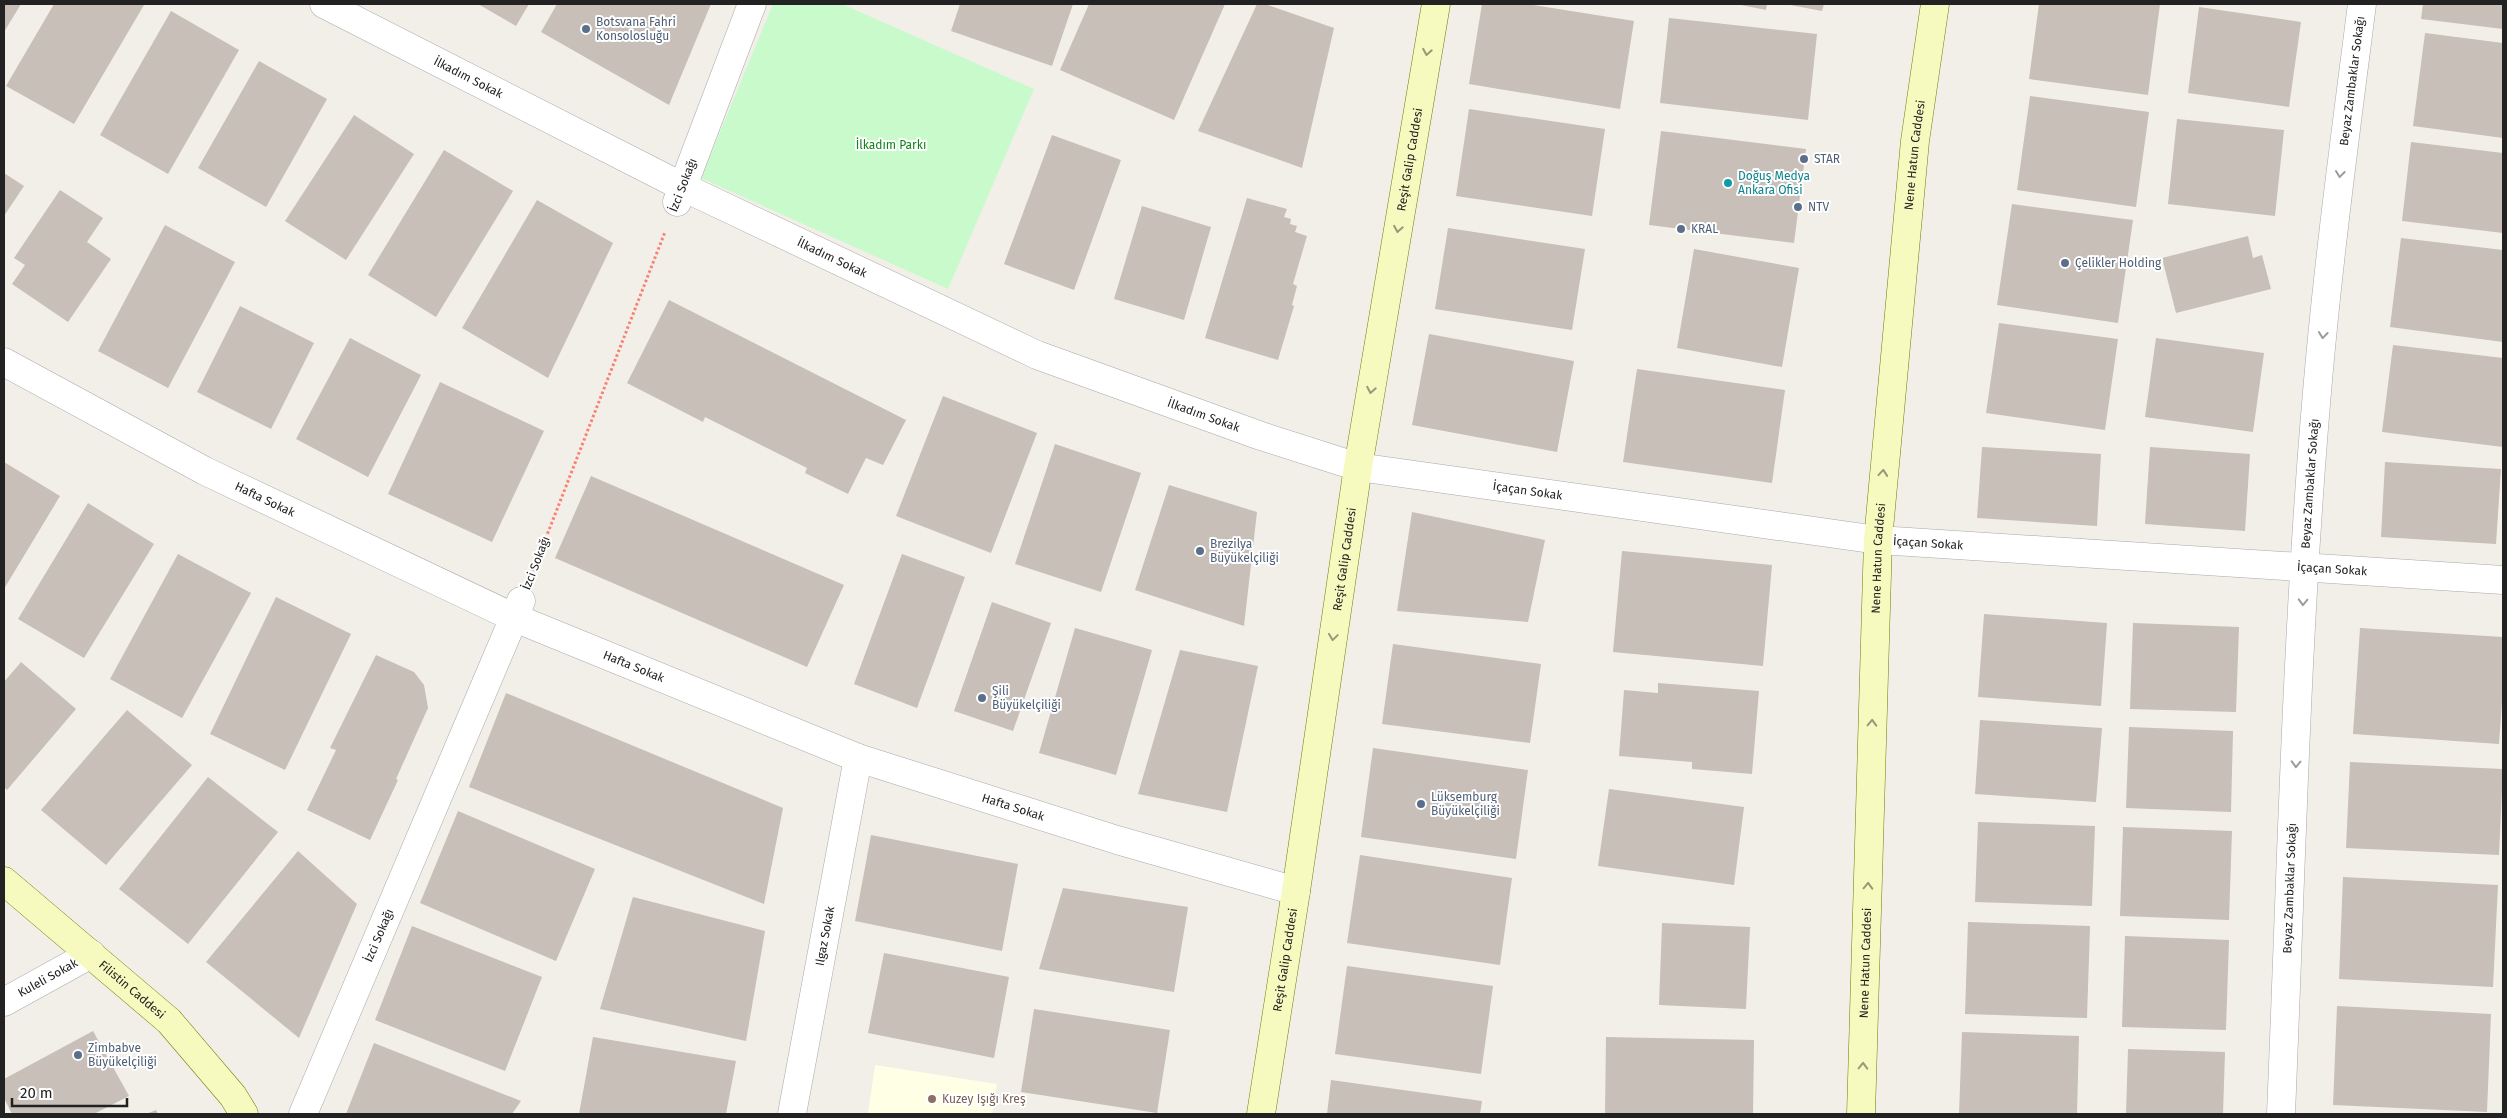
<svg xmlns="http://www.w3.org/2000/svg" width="2507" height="1118" font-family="'Fira Sans',sans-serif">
	<rect width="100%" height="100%" fill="#f2efe9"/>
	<polygon fill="#ffffe5" points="875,1065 997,1084 992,1114 868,1114"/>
	<polygon fill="#c8facc" points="773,4 842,4 1034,89 948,289 701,178"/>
	<g fill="#c7bfb8">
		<polygon points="4,4 21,4 4,32"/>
		<polygon points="54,4 144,5 74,124 6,86"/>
		<polygon points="478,4 529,4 516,26"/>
		<polygon points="557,4 711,4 669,105 541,32"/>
		<polygon points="960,4 1073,4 1052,66 951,31"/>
		<polygon points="1089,4 1225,4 1174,120 1060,70"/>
		<polygon points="1257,4 1265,4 1334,28 1302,168 1198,131"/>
		<polygon points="1482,4 1527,4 1634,21 1620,109 1469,84"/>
		<polygon points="1736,4 1767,4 1766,10"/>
		<polygon points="1785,4 1824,4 1822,11"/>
		<polygon points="2039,4 2160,4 2148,95 2029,79"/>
		<polygon points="2423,4 2503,4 2503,29 2421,19"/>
		<polygon points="2199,7 2301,22 2289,107 2188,93"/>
		<polygon points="171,11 239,50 168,174 100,135"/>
		<polygon points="1669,18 1817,34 1808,120 1660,103"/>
		<polygon points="2425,33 2503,43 2503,138 2413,126"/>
		<polygon points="259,61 327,99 266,207 198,168"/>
		<polygon points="2030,96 2149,112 2136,207 2017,190"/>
		<polygon points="1469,109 1605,129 1592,216 1456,196"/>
		<polygon points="354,115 414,154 346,260 285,221"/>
		<polygon points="2177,119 2284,130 2275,216 2168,204"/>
		<polygon points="1661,131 1806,149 1794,243 1649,225"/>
		<polygon points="1052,135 1121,160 1074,290 1004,264"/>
		<polygon points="2411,142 2503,153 2503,233 2402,221"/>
		<polygon points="444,150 513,191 436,317 368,275"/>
		<polygon points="4,173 24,186 4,216"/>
		<polygon points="60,190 103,218 87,242 111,259 68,322 12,284 25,265 14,258"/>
		<polygon points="1247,198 1287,209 1284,217 1291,219 1290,224 1297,226 1295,232 1307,236 1293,284 1297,286 1292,305 1294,306 1278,360 1205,338"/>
		<polygon points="537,200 613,243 548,378 462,328"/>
		<polygon points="2012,204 2133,220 2118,323 1997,305"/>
		<polygon points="1142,206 1211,227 1184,320 1114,299"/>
		<polygon points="165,225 235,262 168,388 98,351"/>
		<polygon points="1448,228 1585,249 1572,330 1435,309"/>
		<polygon points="2248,236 2253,258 2262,255 2271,289 2176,313 2162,258"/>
		<polygon points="2401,238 2503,250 2503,342 2390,327"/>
		<polygon points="1694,249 1799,268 1782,367 1677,348"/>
		<polygon points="669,300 906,420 883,465 866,458 848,494 805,473 807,468 705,417 703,422 627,383"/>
		<polygon points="240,306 314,343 271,429 197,392"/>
		<polygon points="1999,323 2118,339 2105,430 1986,413"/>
		<polygon points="1429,334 1574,361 1557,452 1412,425"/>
		<polygon points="350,338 421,375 368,477 296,439"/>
		<polygon points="2156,338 2264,353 2253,432 2145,417"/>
		<polygon points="2393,345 2503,358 2503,447 2382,432"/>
		<polygon points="1637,369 1785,390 1772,483 1623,462"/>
		<polygon points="440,382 544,431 492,542 388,494"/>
		<polygon points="943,396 1037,433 991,553 896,516"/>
		<polygon points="1055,444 1141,473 1101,592 1015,564"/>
		<polygon points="1982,447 2101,454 2097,526 1977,518"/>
		<polygon points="2150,447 2250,454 2245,531 2145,524"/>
		<polygon points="4,462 60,496 4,589"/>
		<polygon points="2385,462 2501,469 2496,544 2381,537"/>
		<polygon points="591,476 844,585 807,667 555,558"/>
		<polygon points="1169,485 1257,512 1244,626 1135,590"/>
		<polygon points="88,503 154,544 84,658 18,619"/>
		<polygon points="1412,512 1545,540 1528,622 1397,611"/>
		<polygon points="1622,551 1772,565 1763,666 1613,652"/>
		<polygon points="178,554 251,593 182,718 110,679"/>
		<polygon points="902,554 965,577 917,708 854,684"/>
		<polygon points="276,597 351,634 285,770 210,734"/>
		<polygon points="992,602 1051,623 1013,731 954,711"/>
		<polygon points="1984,614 2107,623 2101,706 1978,697"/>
		<polygon points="2133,623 2239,627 2236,712 2130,709"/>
		<polygon points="1075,628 1152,650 1116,775 1039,753"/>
		<polygon points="2360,628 2503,637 2503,688 2499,744 2353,734"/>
		<polygon points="1393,644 1541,664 1530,743 1382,724"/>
		<polygon points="1180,650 1258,666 1227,812 1138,794"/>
		<polygon points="376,655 414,672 424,685 428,708 396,779 398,780 370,840 307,810 336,750 330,748"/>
		<polygon points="21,662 76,709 7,790 4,787 4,682"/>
		<polygon points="1658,683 1759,691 1752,774 1692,769 1692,762 1619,756 1624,690 1658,693"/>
		<polygon points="506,693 783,808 764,904 469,787"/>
		<polygon points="127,710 192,765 106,865 41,810"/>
		<polygon points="1980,720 2102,728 2096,802 1975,794"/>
		<polygon points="2129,727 2233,731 2231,812 2126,808"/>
		<polygon points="1373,748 1528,770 1516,859 1361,837"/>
		<polygon points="2350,762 2503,769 2499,855 2346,848"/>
		<polygon points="208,777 278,832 188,944 119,889"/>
		<polygon points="1609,789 1744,807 1734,885 1598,866"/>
		<polygon points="458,811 595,869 556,961 420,903"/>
		<polygon points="1978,822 2095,826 2092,906 1975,902"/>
		<polygon points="2123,827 2232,831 2229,920 2120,916"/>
		<polygon points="871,835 1018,864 1002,951 855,921"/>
		<polygon points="298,851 357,904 299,1038 206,962"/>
		<polygon points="1360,855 1512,878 1500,965 1347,943"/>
		<polygon points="2343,877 2498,885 2493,987 2339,979"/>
		<polygon points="1063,888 1188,907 1174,992 1039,969"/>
		<polygon points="633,897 765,931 746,1041 600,1009"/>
		<polygon points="1968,922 2090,926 2087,1018 1965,1014"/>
		<polygon points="1662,923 1750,927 1746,1009 1659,1005"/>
		<polygon points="412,926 542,977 505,1071 375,1020"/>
		<polygon points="2125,936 2229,940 2226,1030 2122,1027"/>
		<polygon points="884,953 1009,977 994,1058 868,1033"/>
		<polygon points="1347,966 1493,986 1481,1074 1335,1054"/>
		<polygon points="2337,1006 2491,1014 2487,1112 2333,1105"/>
		<polygon points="1034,1009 1170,1030 1157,1113 1021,1092"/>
		<polygon points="93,1031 129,1096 94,1114 12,1114 4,1098 4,1079"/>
		<polygon points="1962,1032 2079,1036 2077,1114 1959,1114"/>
		<polygon points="593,1037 736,1061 726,1114 579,1114"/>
		<polygon points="1606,1037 1754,1040 1753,1114 1605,1114"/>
		<polygon points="374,1043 521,1101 512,1114 346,1114"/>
		<polygon points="2128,1049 2225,1052 2223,1114 2126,1114"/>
		<polygon points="1331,1080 1482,1101 1480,1114 1327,1114"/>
		<polygon points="156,1110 158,1114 146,1114"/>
	</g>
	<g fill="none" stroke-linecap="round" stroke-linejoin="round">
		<defs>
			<g id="street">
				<path id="s1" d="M324,4L683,187L1037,355L1261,436L1358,467L1878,540L2503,580"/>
				<polyline points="677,202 752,4"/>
				<path id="s2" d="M4,362L205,471L515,618L858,758L1117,840L1296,891"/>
				<path id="s3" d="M4,1002L91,954"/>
				<path id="s4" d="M303,1114L521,601"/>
				<path id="s5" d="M792,1114L858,758"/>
				<path id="s6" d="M2281,1114C2291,878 2296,640 2316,404C2327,270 2345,137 2362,4"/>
			</g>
			<g id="secondary">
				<path id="s7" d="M4,881L169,1021L233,1096L244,1114"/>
				<path id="s8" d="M1261,1114L1296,891L1358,467L1436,4"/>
				<path id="s9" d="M1861,1114L1878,540L1915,141L1935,4"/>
			</g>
		</defs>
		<use href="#street" stroke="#a9a9a9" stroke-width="29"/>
		<use href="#secondary" stroke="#707d05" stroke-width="29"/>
		<polyline stroke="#fa8072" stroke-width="3" stroke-dasharray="2.5 2.5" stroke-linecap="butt" points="533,571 665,232"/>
		<use href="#street" stroke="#fff" stroke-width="28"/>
		<use href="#secondary" stroke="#f7fabf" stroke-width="28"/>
	</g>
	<defs><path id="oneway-chevron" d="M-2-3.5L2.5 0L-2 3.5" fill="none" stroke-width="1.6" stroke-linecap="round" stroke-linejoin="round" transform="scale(1.25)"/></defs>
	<g stroke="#979978">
		<use href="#oneway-chevron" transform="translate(1427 52) rotate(100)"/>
		<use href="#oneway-chevron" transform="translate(1398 229) rotate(100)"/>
		<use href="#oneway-chevron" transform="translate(1371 390) rotate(100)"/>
		<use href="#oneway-chevron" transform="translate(1883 473) rotate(-85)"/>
		<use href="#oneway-chevron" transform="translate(1333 637) rotate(98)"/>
		<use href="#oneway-chevron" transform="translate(1872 723) rotate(-88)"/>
		<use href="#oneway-chevron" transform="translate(1868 886) rotate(-88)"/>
		<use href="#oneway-chevron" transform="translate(1863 1066) rotate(-88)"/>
	</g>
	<g stroke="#9c9c9c">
		<use href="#oneway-chevron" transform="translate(2340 174) rotate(97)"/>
		<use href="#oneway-chevron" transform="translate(2323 335) rotate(96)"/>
		<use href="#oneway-chevron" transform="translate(2303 602) rotate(92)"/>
		<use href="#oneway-chevron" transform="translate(2296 764) rotate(92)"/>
	</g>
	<g fill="#5c6f8a" stroke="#fff" stroke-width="2">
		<circle cx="586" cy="29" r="5"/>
		<circle cx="1804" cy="159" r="5"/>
		<circle cx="1798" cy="207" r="5"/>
		<circle cx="1681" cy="229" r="5"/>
		<circle cx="2065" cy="263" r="5"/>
		<circle cx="1200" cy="551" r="5"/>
		<circle cx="982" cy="698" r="5"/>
		<circle cx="1421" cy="804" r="5"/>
		<circle cx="78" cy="1055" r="5"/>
	</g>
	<circle fill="#0f9aa8" stroke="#fff" stroke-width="2" cx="1728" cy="183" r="5"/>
	<circle fill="#8d6e63" stroke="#fff" stroke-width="2" cx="932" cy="1099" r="5"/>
	<g text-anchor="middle" stroke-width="4" stroke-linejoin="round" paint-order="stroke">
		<g font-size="12" fill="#4e5e75" stroke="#fff" text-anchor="start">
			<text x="596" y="26">Botsvana Fahri<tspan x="596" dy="14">Konsolosluğu</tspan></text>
			<text x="1814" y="163">STAR</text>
			<text x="1808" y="211">NTV</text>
			<text x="1691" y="233">KRAL</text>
			<text x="2075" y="267">Çelikler Holding</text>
			<text x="1210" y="548">Brezilya<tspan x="1210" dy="14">Büyükelçiliği</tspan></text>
			<text x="992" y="695">Şili<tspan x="992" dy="14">Büyükelçiliği</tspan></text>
			<text x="1431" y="801">Lüksemburg<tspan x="1431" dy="14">Büyükelçiliği</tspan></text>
			<text x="88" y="1052">Zimbabve<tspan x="88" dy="14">Büyükelçiliği</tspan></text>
		</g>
		<g font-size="12" fill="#222" stroke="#fff">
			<text dy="4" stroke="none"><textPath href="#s1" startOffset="162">İlkadım Sokak</textPath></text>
			<text dy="4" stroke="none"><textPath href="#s6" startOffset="1036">Beyaz Zambaklar Sokağı</textPath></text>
			<text dy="4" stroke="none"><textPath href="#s9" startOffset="961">Nene Hatun Caddesi</textPath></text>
			<text dy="4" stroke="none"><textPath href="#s8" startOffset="966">Reşit Galip Caddesi</textPath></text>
			<text transform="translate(683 185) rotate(-69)" y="4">İzci Sokağı</text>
			<text dy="4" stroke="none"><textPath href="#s1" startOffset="568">İlkadım Sokak</textPath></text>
			<text dy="4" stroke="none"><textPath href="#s1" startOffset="972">İlkadım Sokak</textPath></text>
			<text dy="4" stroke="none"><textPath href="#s6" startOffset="631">Beyaz Zambaklar Sokağı</textPath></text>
			<text dy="4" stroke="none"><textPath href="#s1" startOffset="1306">İçaçan Sokak</textPath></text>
			<text dy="4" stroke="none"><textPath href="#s2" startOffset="295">Hafta Sokak</textPath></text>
			<text dy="4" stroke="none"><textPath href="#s1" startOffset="1710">İçaçan Sokak</textPath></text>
			<text dy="4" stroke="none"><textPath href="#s8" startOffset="561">Reşit Galip Caddesi</textPath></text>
			<text dy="4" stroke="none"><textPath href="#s9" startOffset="556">Nene Hatun Caddesi</textPath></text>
			<text transform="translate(536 563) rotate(-69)" y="4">İzci Sokağı</text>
			<text dy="4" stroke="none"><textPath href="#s1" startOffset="2115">İçaçan Sokak</textPath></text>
			<text dy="4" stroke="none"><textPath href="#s2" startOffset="700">Hafta Sokak</textPath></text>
			<text dy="4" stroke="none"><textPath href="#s2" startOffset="1105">Hafta Sokak</textPath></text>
			<text dy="4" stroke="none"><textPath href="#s6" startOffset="226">Beyaz Zambaklar Sokağı</textPath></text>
			<text dy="4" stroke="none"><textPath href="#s4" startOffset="194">İzci Sokağı</textPath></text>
			<text dy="4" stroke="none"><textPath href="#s5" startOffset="181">Ilgaz Sokak</textPath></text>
			<text dy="4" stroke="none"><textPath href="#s8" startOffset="156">Reşit Galip Caddesi</textPath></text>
			<text dy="4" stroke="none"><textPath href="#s9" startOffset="151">Nene Hatun Caddesi</textPath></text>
			<text dy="4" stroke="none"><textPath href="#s3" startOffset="50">Kuleli Sokak</textPath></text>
			<text dy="4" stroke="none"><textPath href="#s7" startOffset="168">Filistin Caddesi</textPath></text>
		</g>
		<g font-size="12" fill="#0c8416" stroke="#fff">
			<text x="891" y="149">İlkadım Parkı</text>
		</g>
		<g font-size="12" fill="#0d838f" stroke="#fff" text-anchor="start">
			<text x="1738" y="180">Doğuş Medya<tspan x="1738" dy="14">Ankara Ofisi</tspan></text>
		</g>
		<g font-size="12" fill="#785e54" stroke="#fff" text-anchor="start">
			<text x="942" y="1103">Kuzey Işığı Kreş</text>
		</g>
	</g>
	<rect width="2507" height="1118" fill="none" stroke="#222222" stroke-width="10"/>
	<path d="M12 1098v8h115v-8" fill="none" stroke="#222222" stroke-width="2.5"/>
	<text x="20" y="1098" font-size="15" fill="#222222" stroke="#ffffff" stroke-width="4" paint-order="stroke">20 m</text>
</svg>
